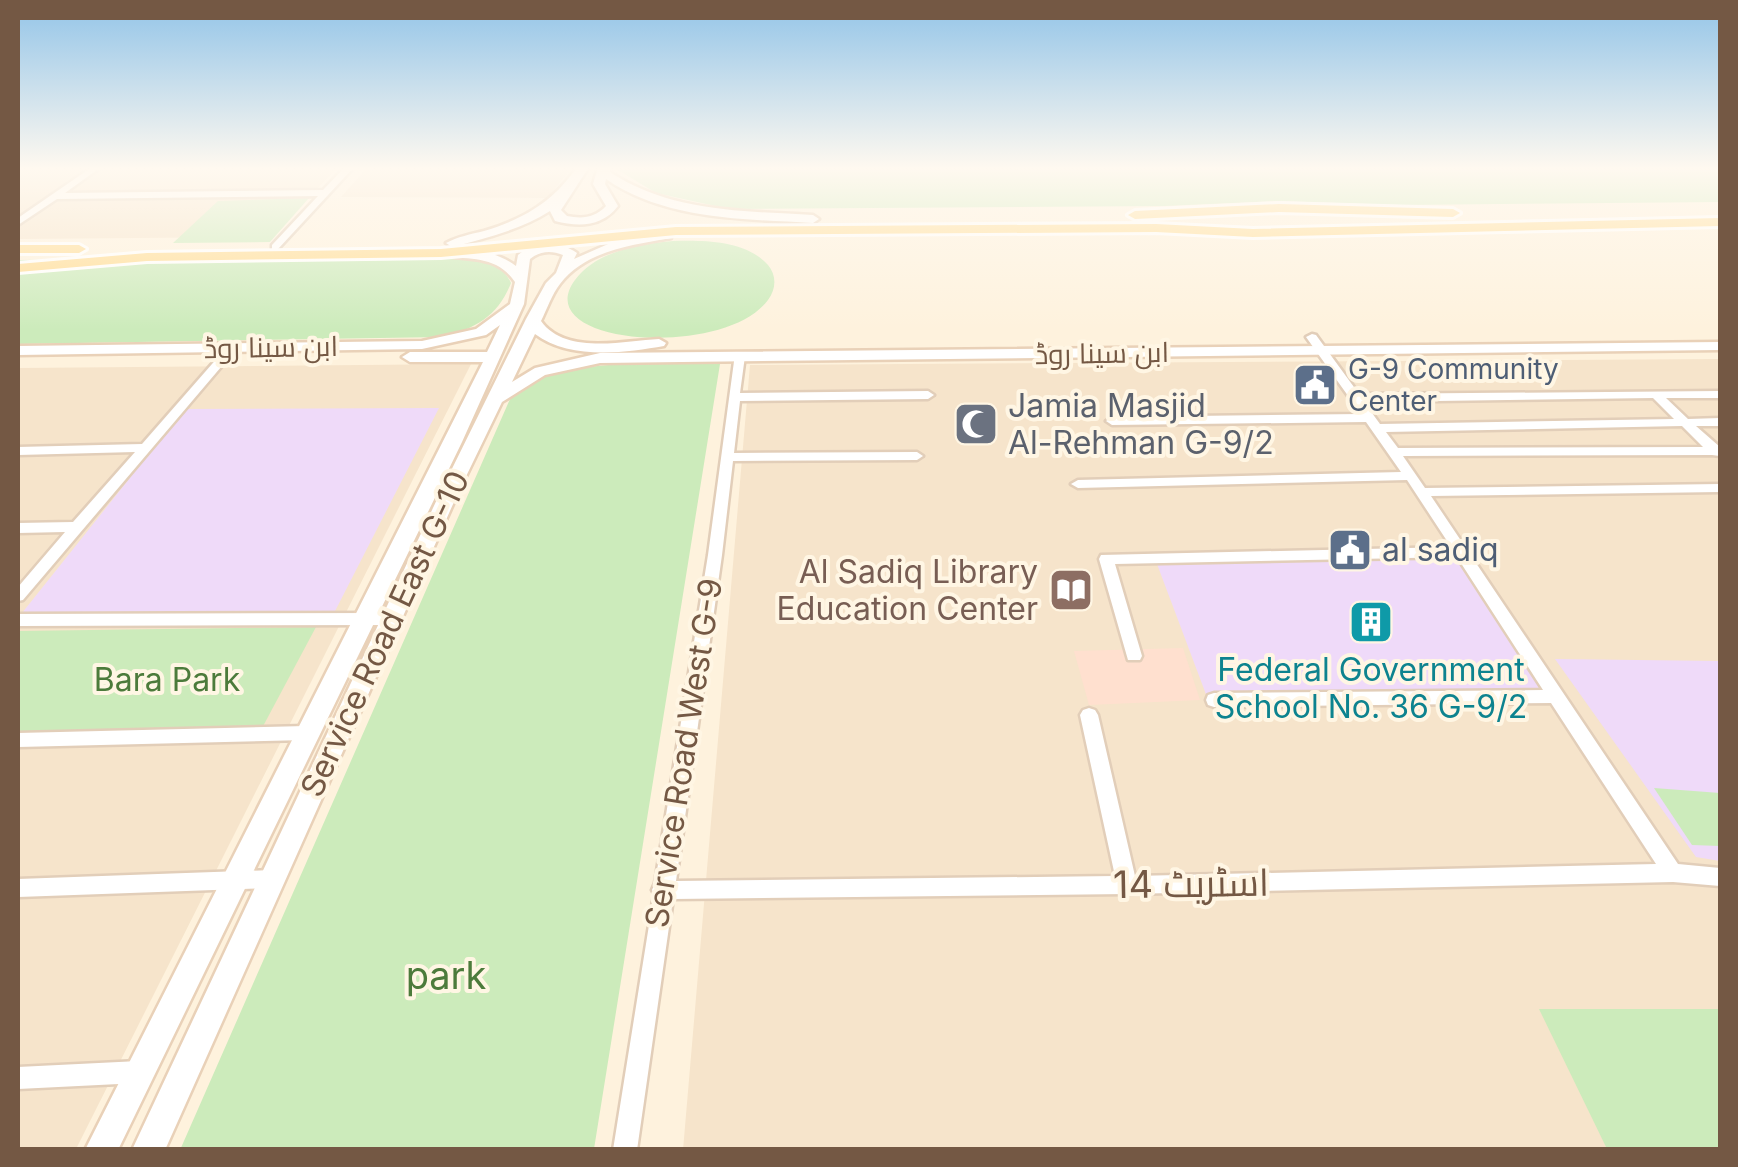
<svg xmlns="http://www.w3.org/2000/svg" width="1738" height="1167" font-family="Inter,Cairo,sans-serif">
	<rect width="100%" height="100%" fill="#fef2dd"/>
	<g fill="#f6e4cb">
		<polygon points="18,167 338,167 271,237 18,239"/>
		<polygon points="368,167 573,167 547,198 341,197"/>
		<polygon points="1720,359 1720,1149 683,1150 750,365"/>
		<polygon points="471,364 76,1149 18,1149 18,368"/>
	</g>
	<polygon fill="#ffe0cf" points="1183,648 1200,700 1089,705 1074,651"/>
	<g fill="#efdaf9">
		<polygon points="439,408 331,619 18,618 185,409"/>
		<polygon points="1458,557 1553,702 1210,705 1157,564"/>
		<polygon points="1555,659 1720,661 1720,861 1696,857"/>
	</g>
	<g fill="#ccebbb">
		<polygon points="613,167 1720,167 1720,202 1400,205 1278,201 1165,206 729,209 656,193"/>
		<polygon points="309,198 270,242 173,243 218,201"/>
		<path d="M673,241C703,240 746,240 768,265C777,276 776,289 768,300C724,360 527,345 575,280C596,251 640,244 673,241Z"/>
		<path d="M339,257C379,257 453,250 489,262C500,266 506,273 511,283C498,316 476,328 443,337L18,344V260Z"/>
		<path d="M720,364L594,1149L180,1150L514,390C581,356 647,365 720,364Z"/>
		<polygon points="316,627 261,730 18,733 18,631"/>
		<polygon points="1654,788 1720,793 1720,846 1692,845"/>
		<polygon points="1539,1009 1720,1009 1720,1149 1607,1149"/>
	</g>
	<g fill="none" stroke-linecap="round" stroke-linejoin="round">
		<defs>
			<g id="minor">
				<polygon points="92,167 101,167 65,193 323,190 345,167 354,167 278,249 272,249 272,245 318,196 57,199 18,225 18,218"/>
				<path d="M1312,334L1316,335L1359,394L1720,391V398H1666L1688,419L1720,418V426H1696L1720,447V456L1712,455L1403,456L1425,488L1720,484V492L1431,496L1678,864L1720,868V886L1673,882L1127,894L673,899L637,1150H613L654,894L652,890L655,883L708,555L735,354L739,353L745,356L740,393L928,391L934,395L928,399L740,401L734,453L917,452L923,456L917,460L733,461L722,555L676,881L1115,876L1080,715L1083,710L1089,708L1095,710L1098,715L1135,876L1656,864L1551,703L1214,707L1208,705L1206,700L1208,695L1214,693L1543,690L1457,557L1115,564L1142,656L1140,660H1128L1099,559L1101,555L1451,547L1407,480L1078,488L1071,484L1078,480L1401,472L1366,422L1112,425L1106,421L1112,417L1361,414L1306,337ZM1653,398L1674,419L1380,424L1364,402ZM1682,426L1703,447L1398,448L1386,432Z"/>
				<polygon points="223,355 229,358 227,360 23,600 18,601 18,587 65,532 18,533 18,523 73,522 135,452 18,455 18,447 142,444 219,356"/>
				<polygon points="391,613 397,615 399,619 397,623 391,625 18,626 18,614"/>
				<polygon points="306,726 312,728 315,733 312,738 306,740 18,747 18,733"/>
				<polygon points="272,870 279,873 282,879 279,885 272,888 18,897 18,879"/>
				<polygon points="139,1061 147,1064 150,1072 147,1080 139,1083 18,1089 18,1067"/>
			</g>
			<g id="secondary">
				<path d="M577,167H589L561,210L567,216C582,219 595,218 606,206L593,184L598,167H610V172C670,212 743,211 813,215L819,219L813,223C744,219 665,220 606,179L605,184L618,206C602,227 579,227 555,221L550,211C520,230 486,238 452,247L446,243C457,237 471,234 484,231C524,219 554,201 577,167Z"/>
				<path d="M667,231L671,232V238C633,245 586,250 560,284C552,294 547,309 541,321C565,355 624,341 659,339L666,343L664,346C624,353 569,360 535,334L512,382L535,368L600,353L1720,342V350L600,363L545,375L502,402L458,493L165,1150H132L440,493L526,319L546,283L556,273L563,255C551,250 540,251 530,259L524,304L462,442L118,1150H85L483,362H410L402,357L410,352H487L500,325L486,335L422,349L18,355V346L422,341L476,329L510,304L515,282C497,256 473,260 445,256V250C470,248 496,251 516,266L518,255C536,241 558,240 577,253L574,259L615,241Z"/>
			</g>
			<g id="primary">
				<polygon points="1279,204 1453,209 1460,213 1453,217 1279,212 1135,219 1128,215 1135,211"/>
				<polygon points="1720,218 1720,226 1253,237 1156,232 676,235 441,257 147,261 18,272 18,264 147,253 441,249 676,227 1156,224 1253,229"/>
				<polygon points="18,245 79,245 86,249 79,253 18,253"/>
			</g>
		</defs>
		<use href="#minor" stroke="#e2ceb9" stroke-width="5"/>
		<use href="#secondary" stroke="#e9d1b8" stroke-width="5"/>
		<use href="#primary" stroke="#fff" stroke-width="6"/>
		<use href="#minor" fill="#fff" fill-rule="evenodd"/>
		<use href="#secondary" fill="#fff" fill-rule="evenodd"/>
		<use href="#primary" fill="#ffdc92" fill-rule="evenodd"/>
	</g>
	<linearGradient id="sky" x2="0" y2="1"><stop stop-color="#92c4e8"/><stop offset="0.51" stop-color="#fff9f0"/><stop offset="1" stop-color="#fff9f0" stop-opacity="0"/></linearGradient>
	<rect width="1738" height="330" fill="url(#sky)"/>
	<defs>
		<symbol id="civic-square" viewBox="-11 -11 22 22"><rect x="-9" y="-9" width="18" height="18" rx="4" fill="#5c6f8a" stroke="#fff6e4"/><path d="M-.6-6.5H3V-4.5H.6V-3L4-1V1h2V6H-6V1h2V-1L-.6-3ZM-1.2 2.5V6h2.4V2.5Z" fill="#fff"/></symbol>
		<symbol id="mosque-square" viewBox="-11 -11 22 22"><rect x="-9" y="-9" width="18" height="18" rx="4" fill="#6b7280" stroke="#fff6e4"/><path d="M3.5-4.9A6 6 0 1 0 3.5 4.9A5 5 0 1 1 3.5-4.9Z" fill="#fff"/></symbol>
		<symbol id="library-square" viewBox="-11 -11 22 22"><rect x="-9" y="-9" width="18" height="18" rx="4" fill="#8d6e63" stroke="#fff6e4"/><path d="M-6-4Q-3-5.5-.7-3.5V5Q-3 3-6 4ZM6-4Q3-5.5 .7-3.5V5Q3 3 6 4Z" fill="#fff"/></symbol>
		<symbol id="building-square" viewBox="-11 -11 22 22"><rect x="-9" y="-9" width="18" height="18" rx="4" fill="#0f9aa8" stroke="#fff6e4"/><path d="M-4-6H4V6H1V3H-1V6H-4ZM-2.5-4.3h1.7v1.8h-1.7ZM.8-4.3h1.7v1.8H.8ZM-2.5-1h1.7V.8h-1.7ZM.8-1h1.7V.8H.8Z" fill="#fff"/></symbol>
	</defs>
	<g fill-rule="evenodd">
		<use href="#civic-square" x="1290" y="360" width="50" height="50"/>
		<use href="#mosque-square" x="951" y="399" width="50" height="50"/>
		<use href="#civic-square" x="1325" y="525" width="50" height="50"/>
		<use href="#library-square" x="1046" y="565" width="50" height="50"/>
		<use href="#building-square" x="1346" y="597" width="50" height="50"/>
	</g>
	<g text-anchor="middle" stroke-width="8" stroke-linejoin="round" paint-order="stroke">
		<g font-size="28" fill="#745844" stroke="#fff6e4">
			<text transform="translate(271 347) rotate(-1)" y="10">ابن سینا روڈ</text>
			<text transform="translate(1102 353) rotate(-1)" y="10">ابن سینا روڈ</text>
		</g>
		<g font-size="28" fill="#4e5e75" stroke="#fff6e4" text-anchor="start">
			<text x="1348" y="379">G-9 Community<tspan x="1348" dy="32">Center</tspan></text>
		</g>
		<g font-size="32" fill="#5b616d" stroke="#fff6e4" text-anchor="start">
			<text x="1008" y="417">Jamia Masjid<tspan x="1008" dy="37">Al-Rehman G-9/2</tspan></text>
		</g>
		<g font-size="32" fill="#4e5e75" stroke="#fff6e4" text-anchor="start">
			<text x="1382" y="561">al sadiq</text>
		</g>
		<g font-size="32" fill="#785e54" stroke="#fff6e4" text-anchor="end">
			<text x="1038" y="583">Al Sadiq Library<tspan x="1038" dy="37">Education Center</tspan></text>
		</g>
		<g font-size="32" fill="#745844" stroke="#fff6e4">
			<text transform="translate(385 634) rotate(-65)" y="11">Service Road East G-10</text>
			<text transform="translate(684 753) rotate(-81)" y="11">Service Road West G-9</text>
		</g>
		<g font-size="32" fill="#0d838f" stroke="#fff6e4">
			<text x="1371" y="681">Federal Government<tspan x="1371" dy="37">School No. 36 G-9/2</tspan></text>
		</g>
		<g font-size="32" fill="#4c7b3b" stroke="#fff6e4">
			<text x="167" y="691">Bara Park</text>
		</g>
		<g font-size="38" fill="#745844" stroke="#fff6e4">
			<text transform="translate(1191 884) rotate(-1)" y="13">اسٹریٹ 14</text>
		</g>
		<g font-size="38" fill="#4c7b3b" stroke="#fff6e4">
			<text x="446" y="989">park</text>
		</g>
	</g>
	<rect width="1738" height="1167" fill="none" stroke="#745844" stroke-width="40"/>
</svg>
